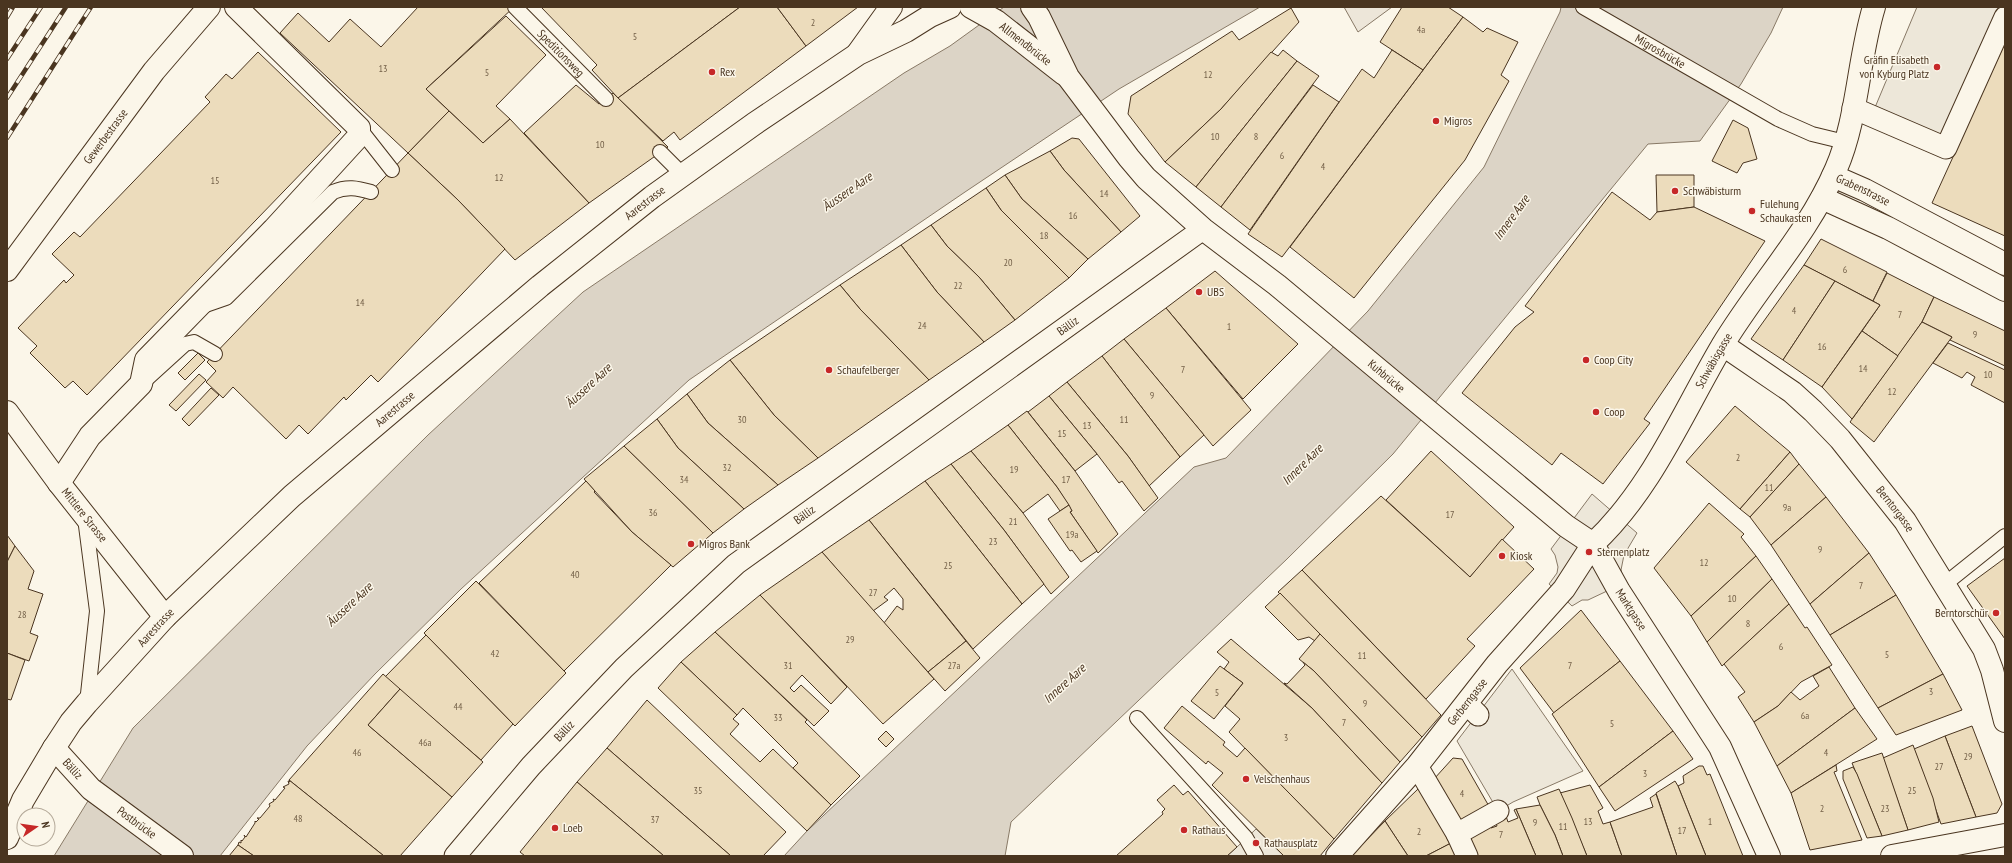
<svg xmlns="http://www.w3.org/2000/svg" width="2012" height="863" font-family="'PT Sans Narrow',sans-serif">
	<rect width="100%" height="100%" fill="#fbf6e9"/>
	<polygon fill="#ede6d9" stroke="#887966" points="1344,7 1392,7 1358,32"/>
	<g fill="#ede7d9" stroke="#887966">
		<polygon points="1917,7 2005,7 1946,148 1871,117"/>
		<polygon points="1592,494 1637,533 1624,555 1621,570 1624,583 1588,600 1582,600 1572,606 1549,584 1557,573 1558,567 1555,555 1551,549"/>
		<polygon points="1512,669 1583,771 1513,802 1498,811 1457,741"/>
		<polygon points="1256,829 1284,856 1227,856 1237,847"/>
	</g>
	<g fill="#dcd4c6" stroke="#887966">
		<polygon points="1004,7 1260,7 1119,89 965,192 689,380 461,589 375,674 307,746 220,856 54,856 133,728 428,435 583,292 904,73 950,46"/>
		<polygon points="1561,7 1783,7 1771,33 1741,84 1700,141 1648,144 1393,454 1287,559 1011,822 1005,856 784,856 807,831 1194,467 1226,458 1368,311 1484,167 1560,12"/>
	</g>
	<g fill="#ecdcbc" stroke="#4a3520">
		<polygon points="418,7 514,7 426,89 449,111 408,153 280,33 298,13 329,42 350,19 381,47"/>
		<polygon points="541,7 740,7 618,98 592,70 597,65"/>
		<polygon points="740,7 777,7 806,46 680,140 674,132 663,141 618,98"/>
		<polygon points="777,7 858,7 806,46"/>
		<polygon points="1402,7 1448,7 1463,17 1423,70 1380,42"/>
		<polygon points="1291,8 1299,22 1221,109 1165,162 1128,114 1131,96 1232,31 1239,40"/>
		<polygon points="506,16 546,55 496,106 510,119 483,143 426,89"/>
		<polygon points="1463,17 1483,32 1487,28 1518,42 1501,75 1509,81 1465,160 1354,298 1290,247"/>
		<polygon points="2005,43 2005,236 1932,203"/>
		<polygon points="1283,50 1297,61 1196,187 1165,162 1221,109 1271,52 1278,56"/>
		<polygon points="1392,50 1423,70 1282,257 1248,234 1362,69 1374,78"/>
		<polygon points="258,52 341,132 87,395 73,381 65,388 30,353 37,346 18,328 64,280 66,283 74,275 52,254 74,232 80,237 210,102 205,97 226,74 232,79"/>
		<polygon points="1297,61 1319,76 1221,207 1196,187"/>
		<polygon points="576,85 599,104 613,93 668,147 589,203 524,133"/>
		<polygon points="1313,85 1339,102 1250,230 1221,207"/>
		<polygon points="449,111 483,143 510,119 589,203 515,260 458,200 408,153"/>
		<polygon points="1733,120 1748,128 1757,159 1743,163 1737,173 1712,161"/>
		<polygon points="1072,138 1079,139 1140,216 1121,232 1064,170 1050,151"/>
		<polygon points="1050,151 1064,170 1121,232 1088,259 1022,199 1005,175"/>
		<polygon points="408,153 458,200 505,249 378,382 371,375 346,400 344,397 308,434 299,425 286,439 233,387 223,398 206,382 216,371 207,362"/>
		<polygon points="1005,175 1022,199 1088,259 1069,278 1001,210 986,188"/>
		<polygon points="1656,175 1694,175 1694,207 1657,212"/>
		<polygon points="986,188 1001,210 1069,278 1015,320 979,277 947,246 931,225"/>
		<polygon points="1612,192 1650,220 1657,212 1694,207 1765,241 1644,419 1650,423 1603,484 1561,453 1552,465 1462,393 1515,327 1534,312 1525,306"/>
		<polygon points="931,225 947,246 979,277 1015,320 984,342 937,292 901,245"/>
		<polygon points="1821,239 1887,272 1873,301 1804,265"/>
		<polygon points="901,245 937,292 984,342 929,380 860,309 840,285"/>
		<polygon points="1804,265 1835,281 1783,360 1751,339"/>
		<polygon points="1215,271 1298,344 1243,399 1166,308"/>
		<polygon points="1887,273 1934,297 1922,322 1898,356 1862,331 1880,305 1873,301"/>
		<polygon points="1835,281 1880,305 1822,387 1783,360"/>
		<polygon points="840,285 860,309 929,380 818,458 774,415 730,360"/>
		<polygon points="1934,297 2005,331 2005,366 1950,340 1952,337 1922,322"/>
		<polygon points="1166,308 1251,410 1213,446 1124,339"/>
		<polygon points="1922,322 1952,337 1874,442 1850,422"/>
		<polygon points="1862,331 1898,356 1852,419 1822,387"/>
		<polygon points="1124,339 1204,435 1180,457 1102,356"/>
		<polygon points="1948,343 2005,370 2005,403 1971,385 1975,377 1967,372 1962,378 1933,363"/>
		<polygon points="198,353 205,360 185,380 178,373"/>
		<polygon points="1102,356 1180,457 1149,486 1128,456 1067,382"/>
		<polygon points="730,360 774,415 818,458 778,485 708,423 687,394"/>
		<polygon points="199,374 206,380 176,411 169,405"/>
		<polygon points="1067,382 1128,456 1158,498 1144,511 1122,481 1119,483 1097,454 1049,396"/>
		<polygon points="211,388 219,395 189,426 182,419"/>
		<polygon points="687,394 708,423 778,485 744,509 678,448 657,419"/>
		<polygon points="1049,396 1097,454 1075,471 1028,412"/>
		<polygon points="1735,406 1790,452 1740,509 1686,462"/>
		<polygon points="1027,411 1075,471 1118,534 1098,553 1070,512 1072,511 1057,487 1008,425"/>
		<polygon points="657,419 678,448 744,509 713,533 624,446"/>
		<polygon points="1008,425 1057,487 1069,505 1060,511 1048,494 1023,513 971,451"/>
		<polygon points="624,446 713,533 673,567 632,532 584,479"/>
		<polygon points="971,451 1023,513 1069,577 1051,594 1004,530 951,464"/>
		<polygon points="1431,451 1514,527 1470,577 1386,500"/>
		<polygon points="1790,452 1799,464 1750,517 1740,509"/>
		<polygon points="951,464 1004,530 1044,584 1022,604 925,481"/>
		<polygon points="1799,464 1826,497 1771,545 1750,517"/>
		<polygon points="586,481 595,491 594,492 632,532 671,565 564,671 479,583"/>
		<polygon points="925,481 1022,604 973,649 869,520"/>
		<polygon points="1381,496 1470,577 1502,539 1534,569 1467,639 1475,646 1426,699 1302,570"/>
		<polygon points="1826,497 1869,553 1810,604 1771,545"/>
		<polygon points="1709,503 1744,534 1741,537 1756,556 1691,616 1654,568"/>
		<polygon points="1069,505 1072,511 1070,512 1097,551 1081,562 1072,550 1070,551 1048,519"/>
		<polygon points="869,520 966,641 928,672 884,623 897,606 903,610 903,599 894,588 884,597 888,600 873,611 822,552"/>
		<polygon points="7,535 15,546 7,562"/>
		<polygon points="15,546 34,571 28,589 43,594 30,633 38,636 29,661 7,653 7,562"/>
		<polygon points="822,552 934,679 883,724 760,595"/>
		<polygon points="1869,553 1896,595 1830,635 1810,604"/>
		<polygon points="1756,556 1772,579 1707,642 1691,616"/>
		<polygon points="2005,558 2005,639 1967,586"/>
		<polygon points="1302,570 1441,715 1422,737 1278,592"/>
		<polygon points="1772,579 1789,604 1722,666 1707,642"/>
		<polygon points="476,581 566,673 515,726 424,633"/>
		<polygon points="1280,593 1320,634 1315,641 1309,637 1298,640 1265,607"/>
		<polygon points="760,595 847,687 831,704 802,675 790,688 794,692 801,685 829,711 814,726 715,632"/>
		<polygon points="1896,595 1943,674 1878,708 1830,635"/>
		<polygon points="1789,604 1805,628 1807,627 1832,665 1801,682 1778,706 1754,722 1738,697 1745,692 1724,664"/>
		<polygon points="1581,610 1620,661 1554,713 1520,668"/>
		<polygon points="715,632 807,720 805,722 860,776 831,805 793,768 798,763 743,708 737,715 681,662"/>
		<polygon points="1320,634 1422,737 1400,762 1314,671 1299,659"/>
		<polygon points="426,635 513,724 481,760 385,677"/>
		<polygon points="1231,639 1312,708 1382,783 1334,839 1229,732 1240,719 1225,706 1243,683 1224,669 1229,662 1217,652"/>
		<polygon points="966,641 980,658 945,691 928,672"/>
		<polygon points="7,653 25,660 11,700 7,699"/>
		<polygon points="1620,661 1673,731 1599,787 1552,714"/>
		<polygon points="681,662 737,715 733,719 739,724 730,734 760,762 773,749 831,805 807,831 658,688"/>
		<polygon points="1303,662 1314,671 1400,762 1382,783 1312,708 1284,683 1287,684 1305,665"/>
		<polygon points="1220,666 1243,683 1214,719 1191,701"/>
		<polygon points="1829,667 1855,708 1777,766 1754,722 1778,706 1791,692 1800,700 1819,686 1813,676"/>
		<polygon points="383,674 400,689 368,725 452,797 400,856 384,856 289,780"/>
		<polygon points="1943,674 1962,710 1896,735 1878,708"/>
		<polygon points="400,689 483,762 452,797 368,725"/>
		<polygon points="647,700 786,832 763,856 731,856 607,748"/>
		<polygon points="1182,706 1225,742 1223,745 1237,757 1245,748 1334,839 1320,856 1284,856 1212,785 1223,773 1208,761 1206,764 1164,728"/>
		<polygon points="1855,708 1877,739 1791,793 1777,766"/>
		<polygon points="1972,726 2002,804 1997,813 1976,817 1945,736"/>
		<polygon points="886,731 894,739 886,747 878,739"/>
		<polygon points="1673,731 1693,759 1615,811 1599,787"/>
		<polygon points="1945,736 1976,817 1941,824 1914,749"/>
		<polygon points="1913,745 1933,798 1939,822 1908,830 1883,758"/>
		<polygon points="607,748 731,856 664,856 577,782"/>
		<polygon points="1882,753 1908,830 1882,836 1852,763"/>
		<polygon points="1453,758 1462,759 1490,808 1460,825 1434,779"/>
		<polygon points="1836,765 1837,771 1834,772 1862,840 1810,850 1791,793"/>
		<polygon points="1699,766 1703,766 1707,775 1710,774 1743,856 1706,856 1678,786 1684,783 1683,776"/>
		<polygon points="1853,767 1857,774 1882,836 1867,838 1843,779 1843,771"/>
		<polygon points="289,780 384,856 254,856 238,845 239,842 241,843 241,840 242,841 245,837 244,835 246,837 255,823 255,821 256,822 259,819 257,818 260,818 270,806 269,804 274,801 273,799 275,800 285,788 283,787 289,784 288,781 290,782"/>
		<polygon points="1675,781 1678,786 1706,856 1677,856 1656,793"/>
		<polygon points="577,782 664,856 525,856 520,852"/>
		<polygon points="1174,785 1183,795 1188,791 1237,847 1227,856 1116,856 1163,814 1162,812 1165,809 1157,800"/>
		<polygon points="1590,785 1603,808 1598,811 1603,824 1610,822 1622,856 1587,856 1560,793"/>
		<polygon points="1419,788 1453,842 1426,856 1408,856 1385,821"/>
		<polygon points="1559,789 1572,818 1587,856 1563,856 1555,835 1540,805 1537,797"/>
		<polygon points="1656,794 1677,856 1622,856 1610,822 1653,807 1650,798"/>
		<polygon points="1540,805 1555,835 1563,856 1536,856 1516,809"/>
		<polygon points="1516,809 1536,856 1475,856 1467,837 1491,825 1491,828 1497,826 1495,820 1506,816 1508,822 1518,818 1514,810"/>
		<polygon points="1385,821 1408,856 1351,856"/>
		<polygon points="1453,842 1459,856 1426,856"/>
		<polygon points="238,845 254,856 229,856"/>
	</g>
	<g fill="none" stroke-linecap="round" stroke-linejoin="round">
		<defs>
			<g id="service">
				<path id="s1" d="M515,7L606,99"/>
				<path id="s2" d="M1583,7L1778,119L1812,134L1845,142"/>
				<polyline points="359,128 392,170"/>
				<polyline points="660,152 683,175"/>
				<path d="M203,306L226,298L333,192C347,186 357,188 371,192"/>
				<polyline points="141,384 185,344 194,342 215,354"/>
				<polyline points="85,518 97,611 87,703"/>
				<polyline points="1945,584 2005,536"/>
				<polyline points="1137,718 1246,838 1256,856"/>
			</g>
			<g id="pedestrian">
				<polyline points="1853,108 1946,148 2005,17"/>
				<polyline points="1467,704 1478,715"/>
				<polyline points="1417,766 1457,834 1467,856"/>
				<polyline points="1457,834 1498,811"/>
				<path id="s3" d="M455,856L531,766L624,668L736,564L1203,229"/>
			</g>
			<g id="minor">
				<path id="s4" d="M7,270L154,71L209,7"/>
				<path id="s5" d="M1723,345L1792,392L1813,411L1840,439L1905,521L1984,649L1992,670L2005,721"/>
				<polyline points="59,483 90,436 141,384 146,360 274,229 359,136 359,128 236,7"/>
				<path id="s6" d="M54,748L91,789L182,856"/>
				<path id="s7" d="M1337,856L1417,766L1497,664L1564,589L1593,544L1619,591L1720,747L1769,856"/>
				<polyline points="1892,856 2005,835"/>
			</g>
			<g id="tertiary">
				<path id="s8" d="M7,412L59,483L165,617"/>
			</g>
			<g id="secondary">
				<path id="s9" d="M1833,176L1865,190L2005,264"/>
				<polyline points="1822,198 1888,228 2005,290"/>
			</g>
			<g id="primary">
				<path id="s10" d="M971,7L996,21L1064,74"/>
				<path id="s11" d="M1032,7L1039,17L1068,77L1129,158L1146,178L1203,229L1277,285L1566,526L1593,544C1651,490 1682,414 1722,346C1758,286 1808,234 1836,169C1858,119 1858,59 1874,7"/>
				<polyline points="858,53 891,7"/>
				<path id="s12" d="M7,838L23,800L54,748L71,722L87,703L165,617L292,496L540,286L652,197L754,124L858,54L906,31L930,16L950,7"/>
			</g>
		</defs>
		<use href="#service" stroke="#4a3520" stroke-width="16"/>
		<use href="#pedestrian" stroke="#4a3520" stroke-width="23"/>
		<use href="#minor" stroke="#4a3520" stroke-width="24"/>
		<use href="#tertiary" stroke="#4a3520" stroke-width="24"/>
		<use href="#secondary" stroke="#4a3520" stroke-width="24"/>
		<use href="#primary" stroke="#4a3520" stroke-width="24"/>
		<use href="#service" stroke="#fbf6e9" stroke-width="14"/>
		<use href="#pedestrian" stroke="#fbf6e9" stroke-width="21"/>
		<use href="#minor" stroke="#fbf6e9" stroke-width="22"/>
		<use href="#tertiary" stroke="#fbf6e9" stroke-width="22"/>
		<use href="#secondary" stroke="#fbf6e9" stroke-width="22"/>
		<use href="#primary" stroke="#fbf6e9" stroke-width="22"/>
		<defs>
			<g id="rail">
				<polyline points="7,17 13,7"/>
				<polyline points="7,59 41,7"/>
				<polyline points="7,98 66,7"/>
				<polyline points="7,138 91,7"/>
			</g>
		</defs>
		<use href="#rail" stroke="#4a3520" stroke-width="4.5"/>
		<use href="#rail" stroke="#fbf6e9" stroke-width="3" stroke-dasharray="9" stroke-linecap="butt"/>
	</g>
	<g fill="#c62828" stroke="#fbf6e9" stroke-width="1.5">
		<circle cx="1937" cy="67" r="4"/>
		<circle cx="712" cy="72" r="4"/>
		<circle cx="1436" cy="121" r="4"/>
		<circle cx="1675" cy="191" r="4"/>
		<circle cx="1752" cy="211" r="4"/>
		<circle cx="1199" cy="292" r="4"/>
		<circle cx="1586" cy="360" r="4"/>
		<circle cx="829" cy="370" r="4"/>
		<circle cx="1596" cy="412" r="4"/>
		<circle cx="691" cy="544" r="4"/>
		<circle cx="1589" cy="552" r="4"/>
		<circle cx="1502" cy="556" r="4"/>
		<circle cx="1996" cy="613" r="4"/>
		<circle cx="1246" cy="779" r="4"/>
		<circle cx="555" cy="828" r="4"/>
		<circle cx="1184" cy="830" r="4"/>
		<circle cx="1256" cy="843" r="4"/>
	</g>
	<g text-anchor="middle" stroke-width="3" stroke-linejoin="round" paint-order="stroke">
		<g font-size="10" fill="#725f47">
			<text x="813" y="26">2</text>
			<text x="1421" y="33">4a</text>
			<text x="635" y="40">5</text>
			<text x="383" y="72">13</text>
			<text x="487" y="76">5</text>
			<text x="1208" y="78">12</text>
			<text x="1215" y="140">10</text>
			<text x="1256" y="140">8</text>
			<text x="600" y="148">10</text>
			<text x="1282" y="159">6</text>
			<text x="1323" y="170">4</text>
			<text x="499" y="181">12</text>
			<text x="215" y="184">15</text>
			<text x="1104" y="197">14</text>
			<text x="1073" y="219">16</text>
			<text x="1044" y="239">18</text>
			<text x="1008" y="266">20</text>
			<text x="1845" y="273">6</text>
			<text x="958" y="289">22</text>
			<text x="360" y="306">14</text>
			<text x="1794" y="314">4</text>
			<text x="1900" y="318">7</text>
			<text x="922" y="329">24</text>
			<text x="1229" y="330">1</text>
			<text x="1975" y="338">9</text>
			<text x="1822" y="350">16</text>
			<text x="1863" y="372">14</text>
			<text x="1183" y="373">7</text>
			<text x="1988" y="378">10</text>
			<text x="1892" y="395">12</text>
			<text x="1152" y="399">9</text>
			<text x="742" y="423">30</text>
			<text x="1124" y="423">11</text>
			<text x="1087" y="429">13</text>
			<text x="1062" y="437">15</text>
			<text x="1738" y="461">2</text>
			<text x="727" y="471">32</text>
			<text x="1014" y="473">19</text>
			<text x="684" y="483">34</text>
			<text x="1066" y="483">17</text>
			<text x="1769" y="491">11</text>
			<text x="1787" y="511">9a</text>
			<text x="653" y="516">36</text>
			<text x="1450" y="518">17</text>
			<text x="1013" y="525">21</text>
			<text x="1072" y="538">19a</text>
			<text x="993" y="545">23</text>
			<text x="1820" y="553">9</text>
			<text x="1704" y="566">12</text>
			<text x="948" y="569">25</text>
			<text x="575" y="578">40</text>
			<text x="1861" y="589">7</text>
			<text x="873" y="596">27</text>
			<text x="1732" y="602">10</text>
			<text x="22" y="618">28</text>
			<text x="1748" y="627">8</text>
			<text x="850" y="643">29</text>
			<text x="1781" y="650">6</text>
			<text x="495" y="657">42</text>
			<text x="1887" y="658">5</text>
			<text x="1362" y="659">11</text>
			<text x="788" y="669">31</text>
			<text x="954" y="669">27a</text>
			<text x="1570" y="669">7</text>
			<text x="1931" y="695">3</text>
			<text x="1217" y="696">5</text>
			<text x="1365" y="707">9</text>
			<text x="458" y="710">44</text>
			<text x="1805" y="719">6a</text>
			<text x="778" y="721">33</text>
			<text x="1344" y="726">7</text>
			<text x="1612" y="727">5</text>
			<text x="1286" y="741">3</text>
			<text x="425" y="746">46a</text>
			<text x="357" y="756">46</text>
			<text x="1826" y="756">4</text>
			<text x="1968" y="760">29</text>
			<text x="1939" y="770">27</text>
			<text x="1645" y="777">3</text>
			<text x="698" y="794">35</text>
			<text x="1912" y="794">25</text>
			<text x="1462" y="797">4</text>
			<text x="1822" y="812">2</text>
			<text x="1885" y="812">23</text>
			<text x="298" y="822">48</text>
			<text x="655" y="823">37</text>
			<text x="1588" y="825">13</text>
			<text x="1710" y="825">1</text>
			<text x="1535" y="826">9</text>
			<text x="1563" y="830">11</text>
			<text x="1682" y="834">17</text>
			<text x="1419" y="835">2</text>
			<text x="1501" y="838">7</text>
		</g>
		<g font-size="12" fill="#4a3520" stroke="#fbf6e9">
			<text dy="4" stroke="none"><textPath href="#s10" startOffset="66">Allmendbrücke</textPath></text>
			<text dy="4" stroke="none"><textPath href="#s2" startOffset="89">Migrosbrücke</textPath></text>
			<text dy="4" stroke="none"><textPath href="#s1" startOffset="65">Speditionsweg</textPath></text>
			<text dy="4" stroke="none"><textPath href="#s4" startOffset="166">Gewerbestrasse</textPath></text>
			<text dy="4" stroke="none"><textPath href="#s9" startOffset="33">Grabenstrasse</textPath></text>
			<text dy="4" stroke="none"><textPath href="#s12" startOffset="908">Aarestrasse</textPath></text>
			<text dy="4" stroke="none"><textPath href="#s3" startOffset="814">Bälliz</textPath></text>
			<text dy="4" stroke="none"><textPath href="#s11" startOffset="1005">Schwäbisgasse</textPath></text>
			<text dy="4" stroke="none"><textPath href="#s11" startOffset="518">Kuhbrücke</textPath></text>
			<text dy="4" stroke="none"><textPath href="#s12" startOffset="584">Aarestrasse</textPath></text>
			<text dy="4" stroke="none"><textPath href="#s5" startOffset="240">Berntorgasse</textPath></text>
			<text dy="4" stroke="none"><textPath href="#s3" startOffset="490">Bälliz</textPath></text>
			<text dy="4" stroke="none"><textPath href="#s8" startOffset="129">Mittlere Strasse</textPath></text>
			<text dy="4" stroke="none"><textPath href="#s7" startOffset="480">Marktgasse</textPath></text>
			<text dy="4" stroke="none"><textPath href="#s12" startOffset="260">Aarestrasse</textPath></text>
			<text dy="4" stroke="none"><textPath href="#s7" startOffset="202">Gerberngasse</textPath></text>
			<text dy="4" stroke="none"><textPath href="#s3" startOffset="166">Bälliz</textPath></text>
			<text dy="4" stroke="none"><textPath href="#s6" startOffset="28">Bälliz</textPath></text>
			<text dy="4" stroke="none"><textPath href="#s6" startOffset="112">Postbrücke</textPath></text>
		</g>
		<g font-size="12" fill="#4a3520" stroke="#fbf6e9" text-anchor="start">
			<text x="1929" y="64" text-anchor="end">Gräfin Elisabeth<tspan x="1929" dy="14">von Kyburg Platz</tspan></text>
			<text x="720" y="76">Rex</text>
			<text x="1444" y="125">Migros</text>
			<text x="1683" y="195">Schwäbisturm</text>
			<text x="1760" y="208">Fulehung<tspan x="1760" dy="14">Schaukasten</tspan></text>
			<text x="1207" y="296">UBS</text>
			<text x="1594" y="364">Coop City</text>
			<text x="837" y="374">Schaufelberger</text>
			<text x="1604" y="416">Coop</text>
			<text x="699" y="548">Migros Bank</text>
			<text x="1597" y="556">Sternenplatz</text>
			<text x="1510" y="560">Kiosk</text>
			<text x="1988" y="617" text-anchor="end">Berntorschür</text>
			<text x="1254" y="783">Velschenhaus</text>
			<text x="563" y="832">Loeb</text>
			<text x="1192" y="834">Rathaus</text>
			<text x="1264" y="847">Rathausplatz</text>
		</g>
		<g font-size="13" font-style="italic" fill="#4a3520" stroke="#fbf6e9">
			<text transform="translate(847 191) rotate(-35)" y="5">Äussere Aare</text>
			<text transform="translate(1511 217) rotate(-54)" y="5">Innere Aare</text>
			<text transform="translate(588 385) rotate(-43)" y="5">Äussere Aare</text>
			<text transform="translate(1302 464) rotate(-45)" y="5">Innere Aare</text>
			<text transform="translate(349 604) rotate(-43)" y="5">Äussere Aare</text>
			<text transform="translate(1064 683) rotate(-42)" y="5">Innere Aare</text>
		</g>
	</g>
	<rect width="2012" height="863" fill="none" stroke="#4a3520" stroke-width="16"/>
	<g transform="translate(36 827) rotate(77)"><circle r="19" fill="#fbf6e9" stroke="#b4a999"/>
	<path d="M0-3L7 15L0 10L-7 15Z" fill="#c62828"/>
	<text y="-6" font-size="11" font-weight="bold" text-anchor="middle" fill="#4a3520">N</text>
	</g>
</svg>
